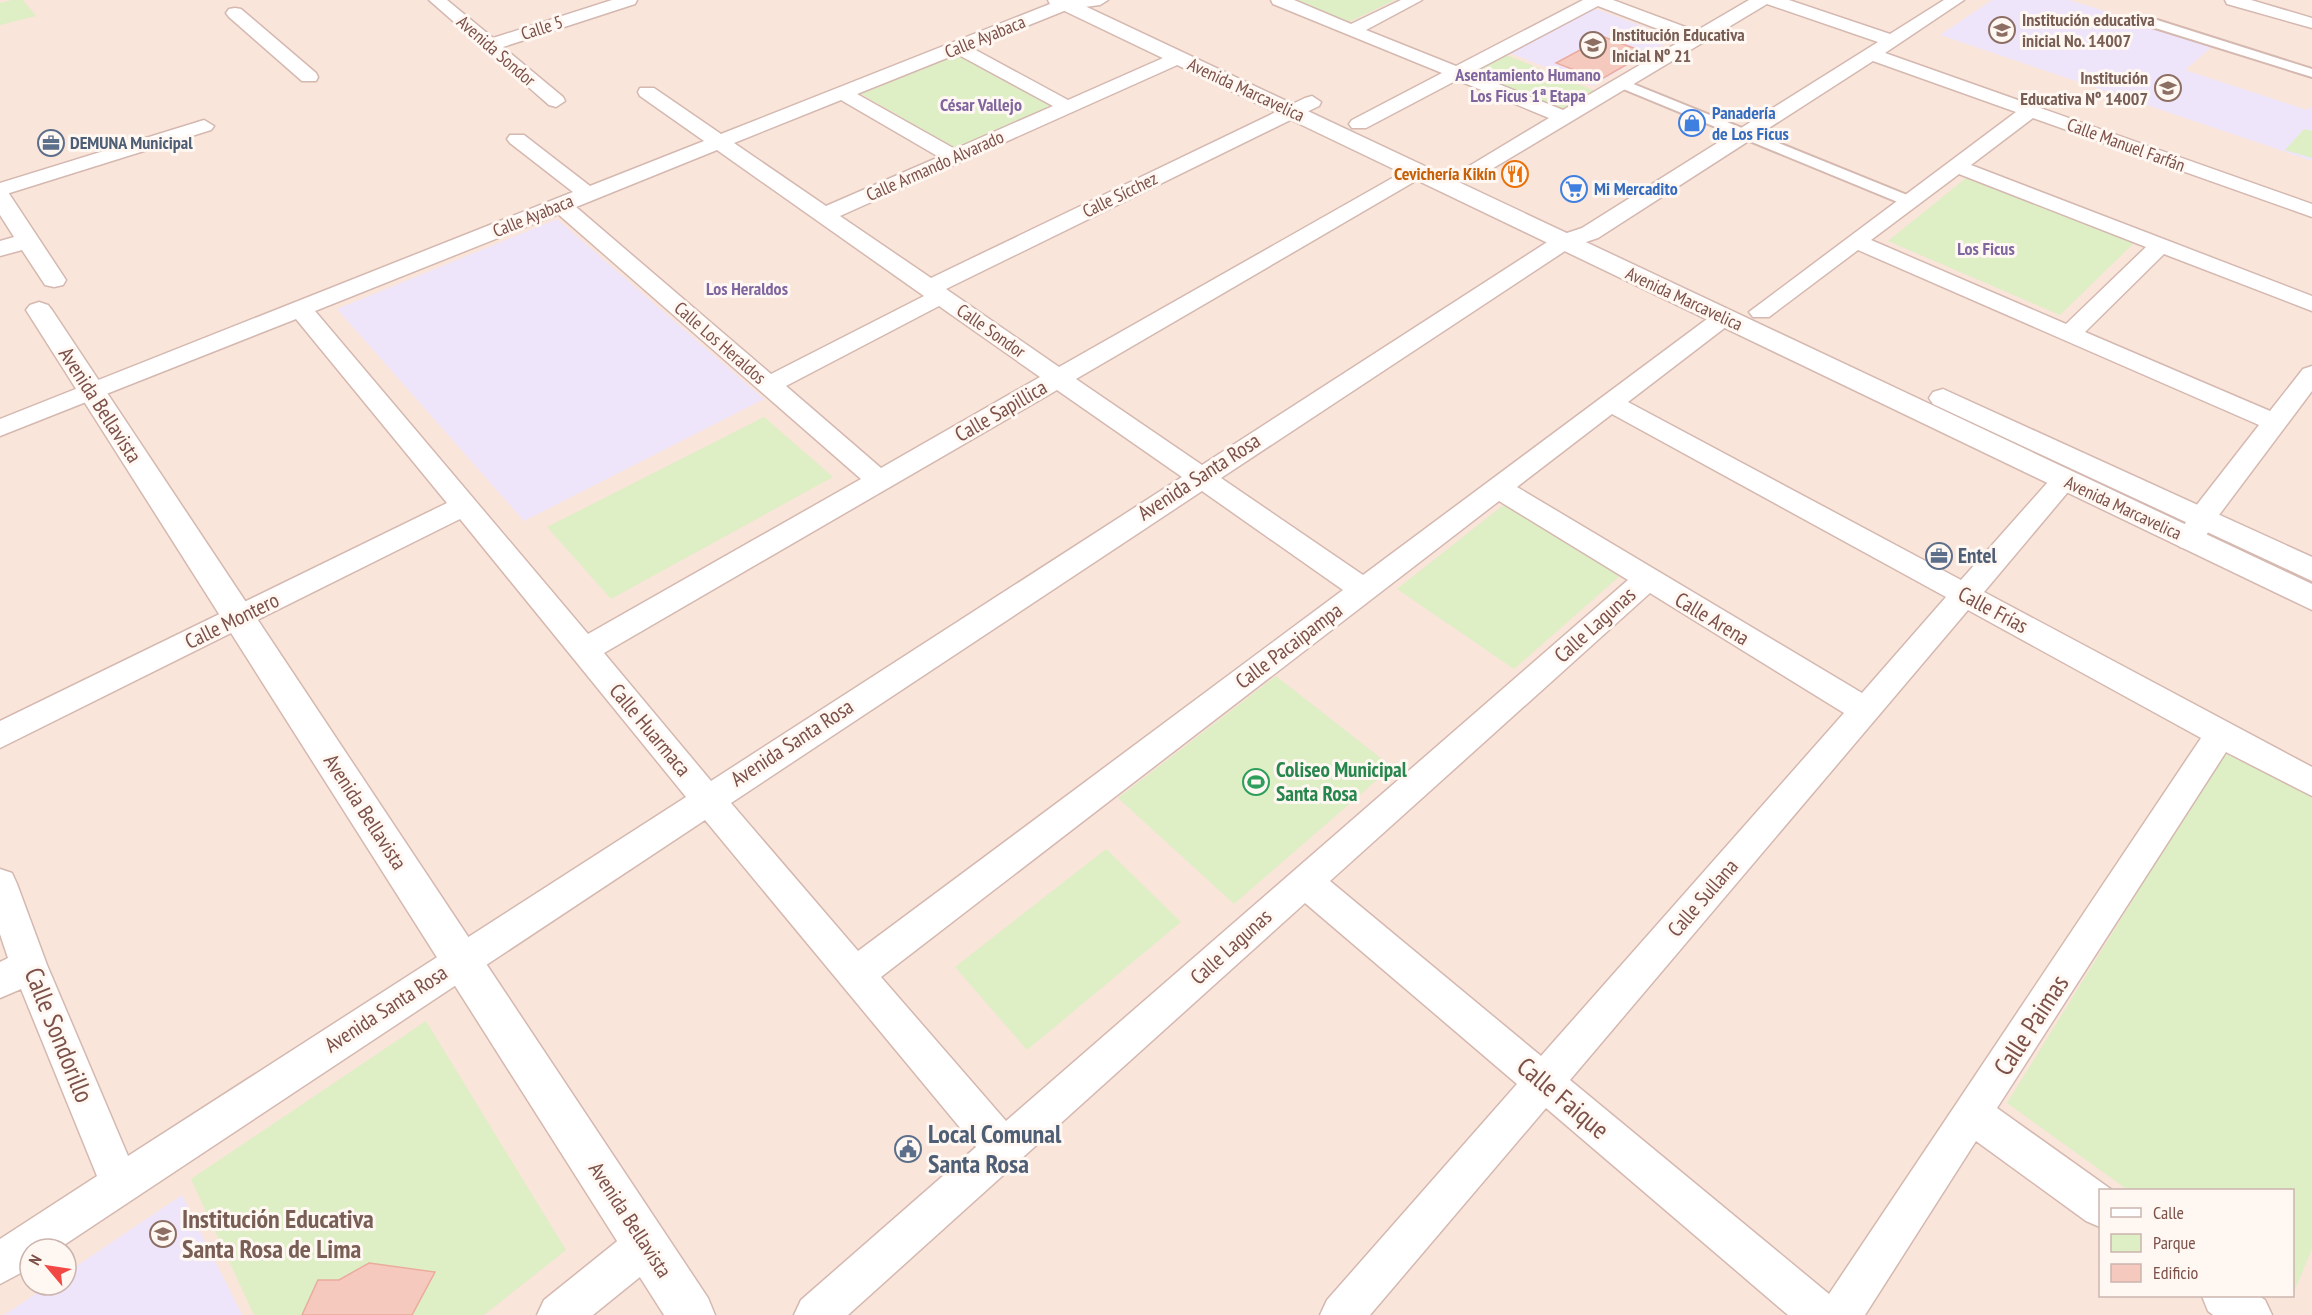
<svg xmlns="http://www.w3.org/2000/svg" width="2312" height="1315" font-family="'PT Sans Narrow',sans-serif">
	<rect width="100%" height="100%" fill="#fef2e9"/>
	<path fill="#f9e5da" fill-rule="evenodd" d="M0,0H2312V1315H0ZM2100,1190H2292V1296H2100ZM30,1249H66V1285H30Z"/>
	<g fill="#efe5fb">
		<polygon points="1992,0 2069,0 2214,45 2185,70 2307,110 2312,106 2312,161 1940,35"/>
		<polygon points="1593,8 1674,38 1593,86 1510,53"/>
		<polygon points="557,219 764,399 524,521 337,309"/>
		<polygon points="182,1195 242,1315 4,1315 49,1285 66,1285 66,1273"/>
	</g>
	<g fill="#deeec5">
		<polygon points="12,0 23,0 36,16 0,25 0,3"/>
		<polygon points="1296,0 1395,0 1349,22"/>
		<polygon points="1496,51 1595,91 1554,115 1458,72"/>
		<polygon points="961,53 1061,106 960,151 861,94"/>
		<polygon points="2304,129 2312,131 2312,158 2285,150"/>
		<polygon points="1971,174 2138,239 2060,315 1888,241"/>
		<polygon points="764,417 833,477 611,599 547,527"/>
		<polygon points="1506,503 1622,574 1514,669 1397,589"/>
		<polygon points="1276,676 1392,767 1234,904 1118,798"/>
		<polygon points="2230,743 2312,787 2312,1249 2293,1294 2292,1190 2128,1190 2007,1103"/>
		<polygon points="1106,849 1181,922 1027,1050 955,967"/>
		<polygon points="426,1021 566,1250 484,1315 254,1315 191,1179"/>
	</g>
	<g fill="#f6c9be" stroke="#ebab9d" stroke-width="1.5">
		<polygon points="1604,37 1647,53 1600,80 1556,63"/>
		<polygon points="369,1263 435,1272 412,1315 302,1315 318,1280 339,1280"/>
	</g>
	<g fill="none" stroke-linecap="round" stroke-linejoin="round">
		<defs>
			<g id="pedestrian">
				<polygon points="2157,20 2312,69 2312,77 2152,27 2152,21"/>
				<polygon points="1621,79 1917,199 1919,202 1911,207 1905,205 1616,86 1614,83"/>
			</g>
			<g id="minor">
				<polygon points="429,0 447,0 493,38 612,0 637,0 635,4 503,47 563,97 565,101 556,107 549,105"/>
				<path d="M1060,0H1108L1100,5L1069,9L972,48L1068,100L1172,54L1178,53L1187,58L1184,62L840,216L931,278L1305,98L1312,96L1321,102L1319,106L946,289L1059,367L1410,168H1424L1427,172L1424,176L1076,379L1202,465L1555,237L1582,228L1878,42L1767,4L1475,179H1461L1458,175L1461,171L1549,118L1457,80L1366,128H1352L1349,124L1352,120L1442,73L1273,4L1271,0H1294L1351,24L1401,0H1422L1366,30L1456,66L1583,0H1613L1696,31L1749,0H1789L1890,34L1944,0H1964L1885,53L2312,204V217L2033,118L1971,165L2312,296V311L2164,254L2085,332L2270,411L2303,369L2312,366V391L2213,523L2200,547L2190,550L2180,547L2176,540L2192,511L2259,425L1858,250L1769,317H1753L1749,312L2016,112L1873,61L1598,238L1571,247L1221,478L1363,575L1715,313H1731L1735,318L1731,323L1628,402L1961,580L2055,474L2064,471L2073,474L2077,480L2073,486L1984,592L2312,767V796L2226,752L1997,1108L2112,1190H2100V1227L2086,1221L1976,1141L1865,1315H1788L1546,1108L1370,1315H1320L1327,1300L1517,1084L1305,903L848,1315H794L801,1300L976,1147L705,820L58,1249H30V1268L0,1284V1239L97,1176L21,989L0,998V962L8,958L0,934V869L12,873L17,884L47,965L128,1156L686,797L460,519L0,748V721L447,503L296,319L0,436V419L573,192L510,143L507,139L510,135H524L590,186L704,141L640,96L638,92L640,88H654L721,134ZM1598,6L1684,39L1563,110L1471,73ZM957,54L1053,106L955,149L857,94ZM841,100L939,157L826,206L734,143ZM717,150L924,296L771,374L576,207ZM1959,174L2146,247L2066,324L1871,240ZM558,214L861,479L588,634L315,311ZM939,306L1040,377L881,468L786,386ZM1057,390L1182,477L711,781L604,653ZM1612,414L1946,597L1862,693L1517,487ZM1202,491L1343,590L858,951L731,803ZM1499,501L1628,580L1006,1121L881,977ZM1650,593L1844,713L1541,1056L1330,881ZM1968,610L2201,738L1829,1294L1570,1080Z"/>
				<polygon points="2225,0 2251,0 2312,18 2312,28 2227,4"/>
				<polygon points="235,8 241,9 316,73 318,77 316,81 302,81 229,17 226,13 229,9"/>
				<polygon points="204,120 214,126 211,130 0,196 0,183"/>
				<polygon points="646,1224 661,1230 667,1245 661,1260 593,1315 537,1315 544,1300 631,1230"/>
				<polygon points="2202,1296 2259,1296 2265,1300 2272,1315 2213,1315 2208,1311"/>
			</g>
			<g id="tertiary">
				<polygon points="1048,0 1072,0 2312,584 2312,610 1050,4"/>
				<polygon points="0,190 8,192 66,280 63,285 54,287 45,285 22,250 0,256 0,241 14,237 0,215"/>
				<polygon points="39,302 48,305 52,310 708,1298 715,1315 664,1315 26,310 30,305"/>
				<polygon points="1943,389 2312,557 2312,581 1933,404 1929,398 1933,392"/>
			</g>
		</defs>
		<use href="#pedestrian" stroke="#d5b8b0" stroke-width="4"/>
		<use href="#minor" stroke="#d5b8b0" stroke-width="3"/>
		<use href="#tertiary" stroke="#d5b8b0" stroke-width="3"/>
		<use href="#pedestrian" fill="#fff" fill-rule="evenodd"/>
		<use href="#minor" fill="#fff" fill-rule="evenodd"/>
		<use href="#tertiary" fill="#fff" fill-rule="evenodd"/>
	</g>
	<defs>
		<symbol id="school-ring" viewBox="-11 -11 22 22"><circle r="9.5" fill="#fff7f2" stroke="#8d6e63" stroke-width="1.5"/><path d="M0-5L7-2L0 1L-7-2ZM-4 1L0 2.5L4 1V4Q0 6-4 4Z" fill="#8d6e63"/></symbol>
		<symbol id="shop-ring" viewBox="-11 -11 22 22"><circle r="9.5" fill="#fff7f2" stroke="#3f7fe0" stroke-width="1.5"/><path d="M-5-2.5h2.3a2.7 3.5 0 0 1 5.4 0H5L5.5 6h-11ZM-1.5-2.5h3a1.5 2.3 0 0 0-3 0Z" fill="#3f7fe0"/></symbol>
		<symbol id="office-ring" viewBox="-11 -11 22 22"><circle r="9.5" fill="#fff7f2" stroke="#5c6f8a" stroke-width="1.5"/><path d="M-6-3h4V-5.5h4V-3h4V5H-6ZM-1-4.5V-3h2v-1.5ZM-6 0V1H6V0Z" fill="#5c6f8a"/></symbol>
		<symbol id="restaurant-ring" viewBox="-11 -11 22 22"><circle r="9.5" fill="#fff7f2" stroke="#e8710a" stroke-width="1.5"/><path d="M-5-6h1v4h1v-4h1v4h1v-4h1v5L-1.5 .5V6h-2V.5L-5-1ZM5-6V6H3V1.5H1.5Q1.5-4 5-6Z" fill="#e8710a"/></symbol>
		<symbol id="supermarket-ring" viewBox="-11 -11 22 22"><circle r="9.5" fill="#fff7f2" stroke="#3f7fe0" stroke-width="1.5"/><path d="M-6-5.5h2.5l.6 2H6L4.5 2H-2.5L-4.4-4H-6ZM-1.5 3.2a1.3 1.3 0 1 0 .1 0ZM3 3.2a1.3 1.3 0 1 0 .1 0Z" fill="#3f7fe0"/></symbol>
		<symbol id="stadium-ring" viewBox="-11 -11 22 22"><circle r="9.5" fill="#fff7f2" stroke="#2e9e5b" stroke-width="1.5"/><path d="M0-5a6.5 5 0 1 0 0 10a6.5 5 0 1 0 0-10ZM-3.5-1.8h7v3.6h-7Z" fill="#2e9e5b"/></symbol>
		<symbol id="civic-ring" viewBox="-11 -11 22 22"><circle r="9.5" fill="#fff7f2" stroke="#5c6f8a" stroke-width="1.5"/><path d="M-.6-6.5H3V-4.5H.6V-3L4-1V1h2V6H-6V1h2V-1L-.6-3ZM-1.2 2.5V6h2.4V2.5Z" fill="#5c6f8a"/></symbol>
	</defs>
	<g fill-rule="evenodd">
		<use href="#school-ring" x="1987" y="15" width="30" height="30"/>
		<use href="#school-ring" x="1578" y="30" width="30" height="30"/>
		<use href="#school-ring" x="2153" y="73" width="30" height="30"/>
		<use href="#shop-ring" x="1677" y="108" width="30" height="30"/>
		<use href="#office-ring" x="36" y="128" width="30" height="30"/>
		<use href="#restaurant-ring" x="1500" y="159" width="30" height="30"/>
		<use href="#supermarket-ring" x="1559" y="174" width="30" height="30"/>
		<use href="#office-ring" x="1924" y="541" width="30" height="30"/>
		<use href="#stadium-ring" x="1241" y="767" width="30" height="30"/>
		<use href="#civic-ring" x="893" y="1134" width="30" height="30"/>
		<use href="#school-ring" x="148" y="1219" width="30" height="30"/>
	</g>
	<g text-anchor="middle" stroke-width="6" stroke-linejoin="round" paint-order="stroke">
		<g font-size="18" font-weight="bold" fill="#785e54" stroke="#fff7f2" text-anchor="start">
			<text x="2022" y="26">Institución educativa<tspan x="2022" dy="21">inicial No. 14007</tspan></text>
			<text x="1612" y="41">Institución Educativa<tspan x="1612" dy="21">Inicial Nº 21</tspan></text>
			<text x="2148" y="84" text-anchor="end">Institución<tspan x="2148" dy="21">Educativa Nº 14007</tspan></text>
		</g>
		<g font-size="18" fill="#7c5149" stroke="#fff7f2">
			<text transform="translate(542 28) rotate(-18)" y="6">Calle 5</text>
			<text transform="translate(985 37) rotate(-22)" y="6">Calle Ayabaca</text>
			<text transform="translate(496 51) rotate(41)" y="6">Avenida Sondor</text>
			<text transform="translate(1246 90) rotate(25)" y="6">Avenida Marcavelica</text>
			<text transform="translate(2126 145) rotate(20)" y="6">Calle Manuel Farfán</text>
			<text transform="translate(935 166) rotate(-24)" y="6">Calle Armando Alvarado</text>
			<text transform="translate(1120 195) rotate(-26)" y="6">Calle Sícchez</text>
			<text transform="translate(533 216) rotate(-22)" y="6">Calle Ayabaca</text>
			<text transform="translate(1684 299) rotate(25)" y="6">Avenida Marcavelica</text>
			<text transform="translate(991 331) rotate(35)" y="6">Calle Sondor</text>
			<text transform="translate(720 343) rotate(41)" y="6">Calle Los Heraldos</text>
			<text transform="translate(2123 508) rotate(25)" y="6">Avenida Marcavelica</text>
		</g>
		<g font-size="18" font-weight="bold" fill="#80669f" stroke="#fff7f2">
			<text x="1528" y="81">Asentamiento Humano<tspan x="1528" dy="21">Los Ficus 1ª Etapa</tspan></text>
			<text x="981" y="111">César Vallejo</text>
			<text x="1986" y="255">Los Ficus</text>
			<text x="747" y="295">Los Heraldos</text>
		</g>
		<g font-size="18" font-weight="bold" fill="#366cbe" stroke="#fff7f2" text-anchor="start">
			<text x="1712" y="119">Panadería<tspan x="1712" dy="21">de Los Ficus</tspan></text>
			<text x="1594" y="195">Mi Mercadito</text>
		</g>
		<g font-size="18" font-weight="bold" fill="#4e5e75" stroke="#fff7f2" text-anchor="start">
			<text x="70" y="149">DEMUNA Municipal</text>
		</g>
		<g font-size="18" font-weight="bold" fill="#c56008" stroke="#fff7f2" text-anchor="end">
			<text x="1496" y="180">Cevichería Kikín</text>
		</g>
		<g font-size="21" fill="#7c5149" stroke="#fff7f2">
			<text transform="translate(100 405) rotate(57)" y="7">Avenida Bellavista</text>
			<text transform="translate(1001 411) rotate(-30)" y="7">Calle Sapillica</text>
			<text transform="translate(1199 477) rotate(-33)" y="7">Avenida Santa Rosa</text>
			<text transform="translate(1993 610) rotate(28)" y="7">Calle Frías</text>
			<text transform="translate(1712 619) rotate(31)" y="7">Calle Arena</text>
			<text transform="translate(232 621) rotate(-26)" y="7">Calle Montero</text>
			<text transform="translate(1595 625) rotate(-42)" y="7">Calle Lagunas</text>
			<text transform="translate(1289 646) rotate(-37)" y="7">Calle Pacaipampa</text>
			<text transform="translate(650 730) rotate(50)" y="7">Calle Huarmaca</text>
			<text transform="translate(792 743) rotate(-33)" y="7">Avenida Santa Rosa</text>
			<text transform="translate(365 812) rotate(57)" y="7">Avenida Bellavista</text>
			<text transform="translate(1703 898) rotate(-49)" y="7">Calle Sullana</text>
			<text transform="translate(1231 947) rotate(-42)" y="7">Calle Lagunas</text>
			<text transform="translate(386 1009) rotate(-33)" y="7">Avenida Santa Rosa</text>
			<text transform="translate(630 1220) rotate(57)" y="7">Avenida Bellavista</text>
		</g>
		<g font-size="21" font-weight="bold" fill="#4e5e75" stroke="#fff7f2" text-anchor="start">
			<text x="1958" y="563">Entel</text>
		</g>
		<g font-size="21" font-weight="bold" fill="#27864d" stroke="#fff7f2" text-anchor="start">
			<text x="1276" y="777">Coliseo Municipal<tspan x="1276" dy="24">Santa Rosa</tspan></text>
		</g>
		<g font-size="26" fill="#7c5149" stroke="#fff7f2">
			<text transform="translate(2031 1025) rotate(-57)" y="9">Calle Paimas</text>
			<text transform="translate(59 1035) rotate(68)" y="9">Calle Sondorillo</text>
			<text transform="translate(1563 1098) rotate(40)" y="9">Calle Faique</text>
		</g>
		<g font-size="26" font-weight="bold" fill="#4e5e75" stroke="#fff7f2" text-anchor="start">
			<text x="928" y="1143">Local Comunal<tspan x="928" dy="30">Santa Rosa</tspan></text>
		</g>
		<g font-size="26" font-weight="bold" fill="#785e54" stroke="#fff7f2" text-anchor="start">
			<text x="182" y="1228">Institución Educativa<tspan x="182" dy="30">Santa Rosa de Lima</tspan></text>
		</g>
	</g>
	<rect x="2099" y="1189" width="195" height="108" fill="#fff7f2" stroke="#cbb5ae" stroke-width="1.5"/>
	<rect x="2111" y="1208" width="30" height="9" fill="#ffffff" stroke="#cbb5ae" stroke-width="1.5"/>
	<text x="2153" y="1219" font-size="18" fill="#7c5149">Calle</text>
	<rect x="2111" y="1234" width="30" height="18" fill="#deeec5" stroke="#cbb5ae" stroke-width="1.5"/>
	<text x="2153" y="1249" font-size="18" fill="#7c5149">Parque</text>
	<rect x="2111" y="1264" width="30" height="18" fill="#f6c9be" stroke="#cbb5ae" stroke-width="1.5"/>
	<text x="2153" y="1279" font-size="18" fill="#7c5149">Edificio</text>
	<g transform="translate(48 1267) rotate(299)"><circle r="28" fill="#fff7f2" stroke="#cbb5ae" stroke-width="1.5"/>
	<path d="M0-4.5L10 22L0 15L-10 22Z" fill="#f24845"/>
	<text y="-9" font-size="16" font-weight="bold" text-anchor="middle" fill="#7c5149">N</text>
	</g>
</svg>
